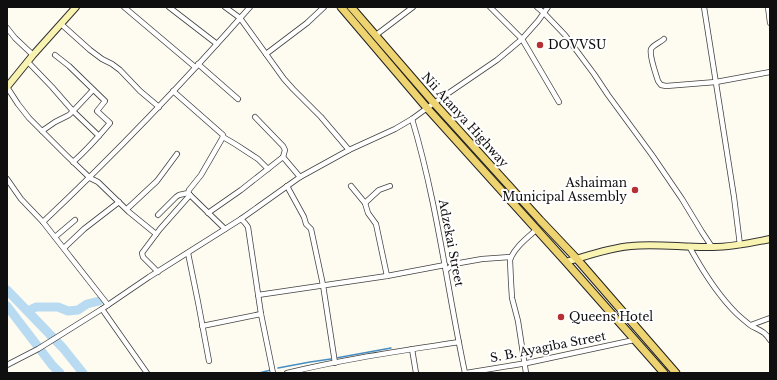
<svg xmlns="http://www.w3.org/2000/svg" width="777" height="380" font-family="'Libre Baskerville',serif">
	<rect width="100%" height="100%" fill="#fefcf1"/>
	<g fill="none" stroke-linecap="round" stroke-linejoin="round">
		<g stroke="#468ec4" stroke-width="1.5">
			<polyline points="336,358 391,348"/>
			<polyline points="278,368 310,362 331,359"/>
			<polyline points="259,373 271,370"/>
		</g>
		<g stroke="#b9dbf2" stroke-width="9">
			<polyline points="7,290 63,348 83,373"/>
			<polyline points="7,306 52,365 60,373"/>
			<polyline points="28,311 36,307 58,307 68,311 78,310 87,304 99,301"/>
		</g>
		<defs>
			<g id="street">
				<polyline points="124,7 195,67"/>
				<polyline points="169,7 217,44"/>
				<polyline points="225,7 240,18 284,79 293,89 321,117 349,150"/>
				<polyline points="490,7 522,39 559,102"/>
				<polyline points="537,7 544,13 565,35 594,74 608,95 652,155 682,199 702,232 712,247"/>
				<polyline points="704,7 734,197 740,245"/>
				<polyline points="768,7 770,23"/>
				<polyline points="61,24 90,50 102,59 112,64 120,70 140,91 159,107"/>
				<polyline points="7,28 15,38 33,55"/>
				<polyline points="376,35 413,7"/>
				<path d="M664,39C661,42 653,45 651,49C649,56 656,74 658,81L661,85L666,86L716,82L770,72"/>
				<polyline points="266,54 307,23 324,7"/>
				<path d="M55,55L69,66L105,101L97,111L110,123C98,137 87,150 73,162"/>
				<polyline points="28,62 52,87 73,111 99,136"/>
				<polyline points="198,64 238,99"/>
				<polyline points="7,87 18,104 29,118 66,155 90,178 98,182 129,212 156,234"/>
				<path d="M412,119C437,202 447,288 465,373"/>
				<polyline points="42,131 55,122 69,115 76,108 93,90"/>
				<polyline points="223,137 235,144 258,159 268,169"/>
				<polyline points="283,157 300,177"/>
				<polyline points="7,179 21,199 43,222 68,254 108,305"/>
				<polyline points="287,186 304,217 306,224 311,229 323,285 335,363"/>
				<polyline points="351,186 365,203 368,213 376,224 387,276 445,265"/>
				<polyline points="189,194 225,229"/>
				<polyline points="365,203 379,190 390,186"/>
				<polyline points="127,209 157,181 177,154"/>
				<polyline points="208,213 241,190 283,157 285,150 283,146 255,117"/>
				<polyline points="158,215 176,197 179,195 188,193 189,190 201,175 223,137 223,135 173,91"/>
				<polyline points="241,219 245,223 248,227 261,314 273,373"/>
				<path d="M43,222C115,154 184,82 250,7"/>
				<polyline points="55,237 75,220"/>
				<path d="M689,246C702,270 716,293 736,313C740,317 745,321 750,325C758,330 765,331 770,340"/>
				<polyline points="64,248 84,229 119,202"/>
				<polyline points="188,253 198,302 209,361"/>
				<polyline points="446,270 454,264 482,259 511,257"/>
				<polyline points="158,272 143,257 142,253 160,229 190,195"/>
				<polyline points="258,295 387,276"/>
				<polyline points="102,309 147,373"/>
				<polyline points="751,325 770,318"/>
				<polyline points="202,326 261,314"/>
				<polyline points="412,349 416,373"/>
				<polyline points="7,365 38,349 102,309 149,277 241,219 300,177 349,150 395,129 412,119 434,103 497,60 522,39 538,21 548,7"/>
				<path d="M287,373C343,359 401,351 459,342"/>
				<polyline points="466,373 527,363 634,340"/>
				<path d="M526,373L518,321L512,298L511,282L510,260C514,248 527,238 536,230"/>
			</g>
			<g id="secondary">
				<polyline points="7,87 33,55 76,7"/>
				<path d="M566,262C587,256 608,248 631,246C658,243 685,248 713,247C732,247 751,243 770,239"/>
			</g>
			<g id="primary">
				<polyline points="341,7 427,108 566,262 664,373"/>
				<polyline points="351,7 434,103 540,220 577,259 676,373"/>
			</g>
		</defs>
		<use href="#street" stroke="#424242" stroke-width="6"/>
		<use href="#secondary" stroke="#313131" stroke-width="8"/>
		<use href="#primary" stroke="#202020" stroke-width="9"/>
		<use href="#street" stroke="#fff" stroke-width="4.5"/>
		<use href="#secondary" stroke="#f9f3b1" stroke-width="6"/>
		<use href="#primary" stroke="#eed371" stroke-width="7"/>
	</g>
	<g fill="#b53034" stroke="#fff" stroke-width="1.5">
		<circle cx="540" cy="45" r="4"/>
		<circle cx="635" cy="190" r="4"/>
		<circle cx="561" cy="317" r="4"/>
	</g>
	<g text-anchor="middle" stroke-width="4" stroke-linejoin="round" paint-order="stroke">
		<g font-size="12" fill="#0f0f0f" stroke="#fff" text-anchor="start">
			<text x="548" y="49">DOVVSU</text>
			<text x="627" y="187" text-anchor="end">Ashaiman<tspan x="627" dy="14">Municipal Assembly</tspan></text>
			<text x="569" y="321">Queens Hotel</text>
		</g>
		<g font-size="12" fill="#0f0f0f" stroke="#fff">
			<text transform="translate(465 120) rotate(48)" y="4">Nii Atanya Highway</text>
			<text transform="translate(451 243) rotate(79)" y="4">Adzekai Street</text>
			<text transform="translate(548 347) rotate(-11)" y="4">S. B. Ayagiba Street</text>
		</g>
	</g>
	<rect width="777" height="380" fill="none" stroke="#0f0f0f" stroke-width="16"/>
</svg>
